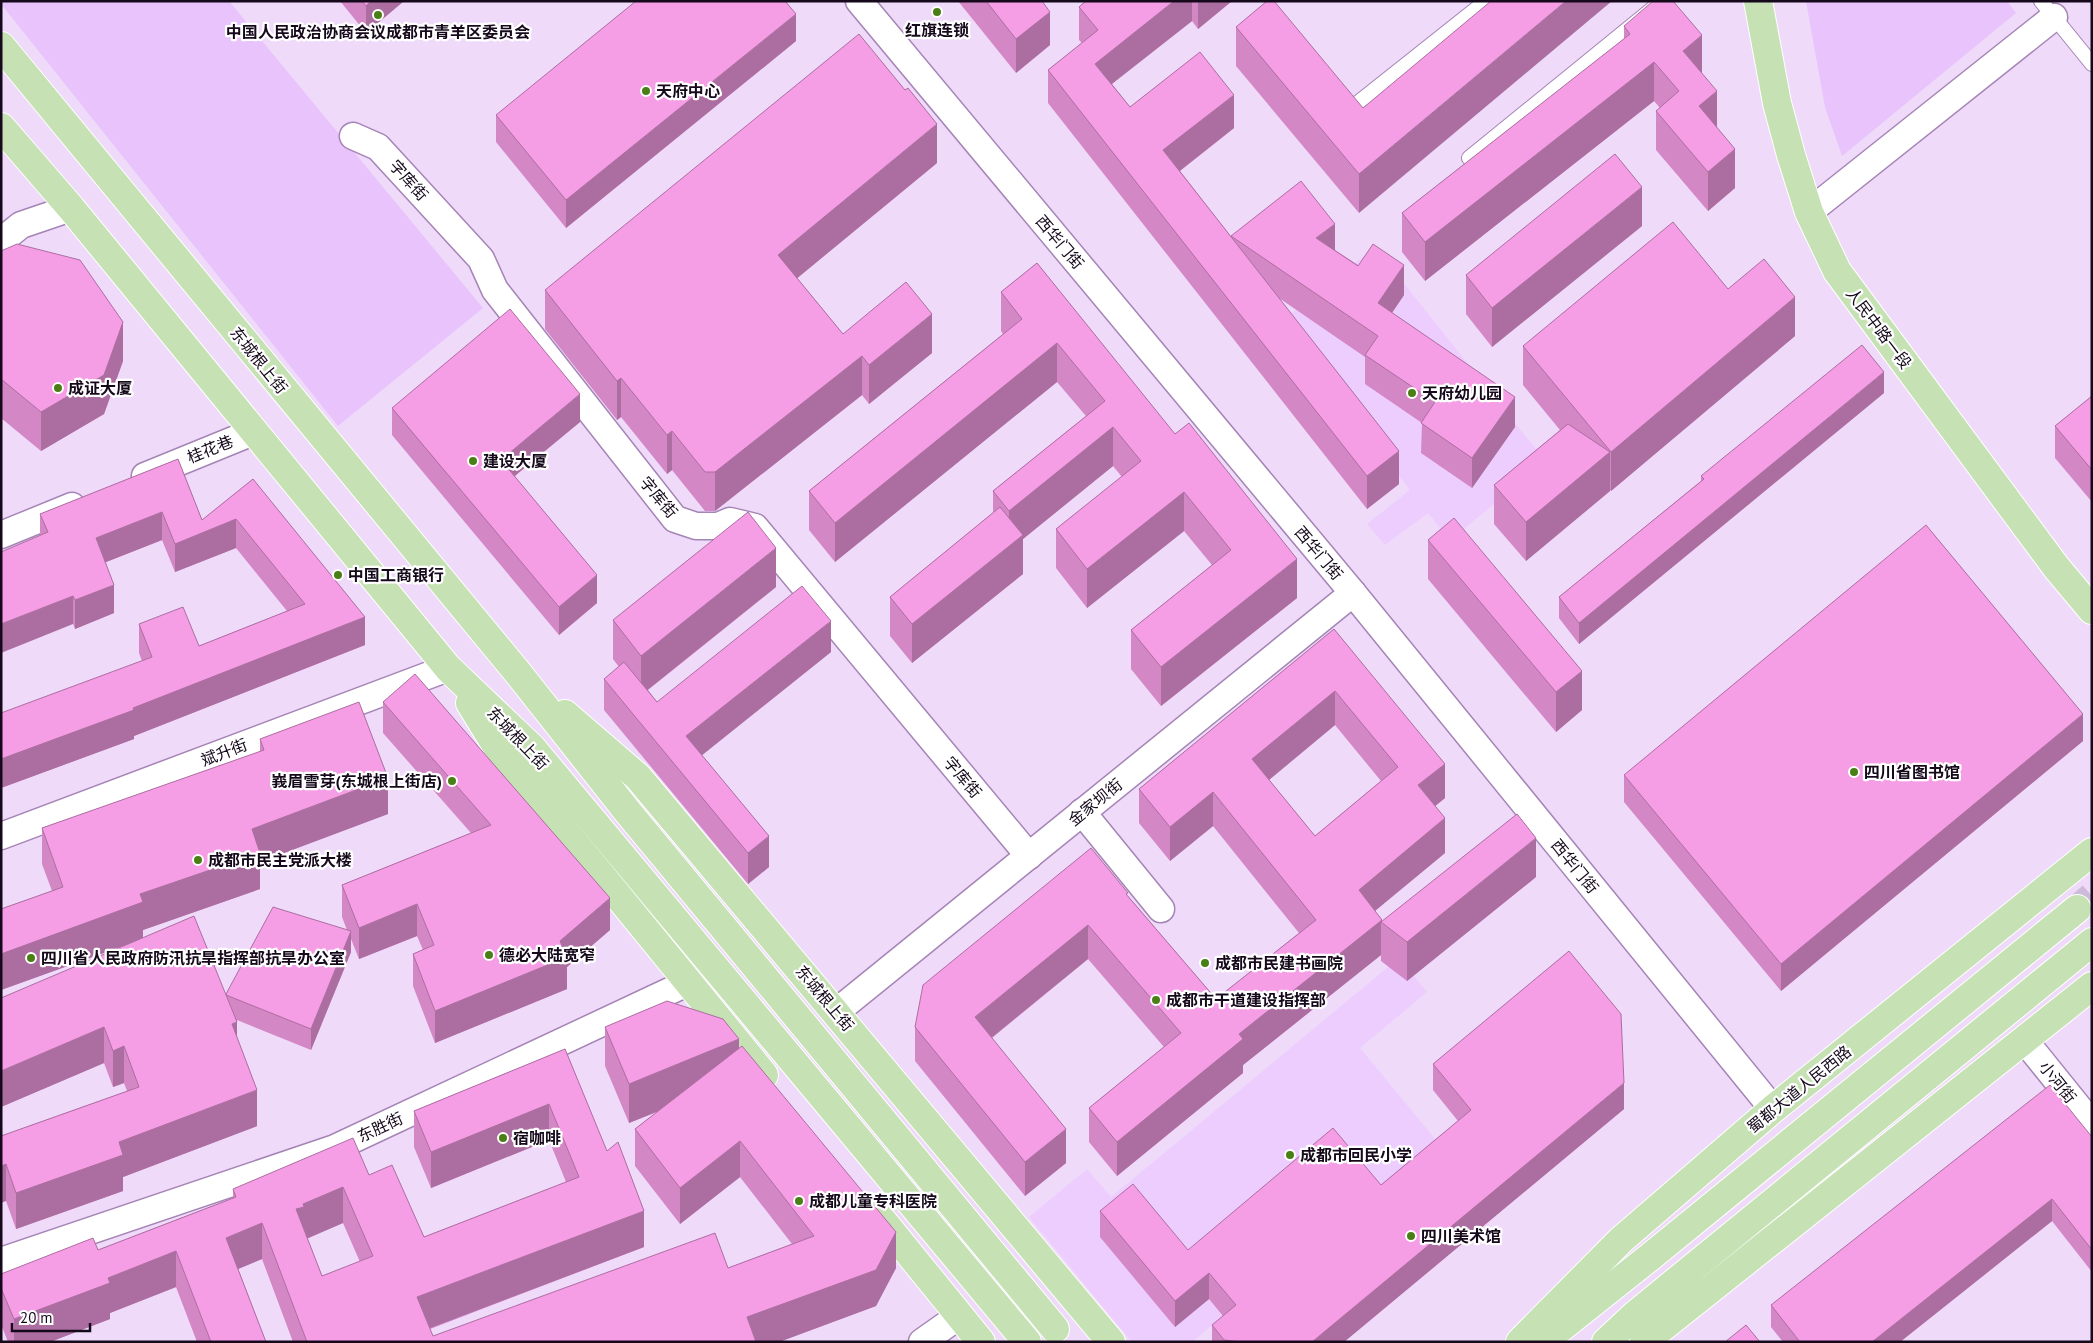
<svg xmlns="http://www.w3.org/2000/svg" width="2093" height="1343" font-family="'PT Sans','Noto Sans SC',sans-serif">
	<rect width="100%" height="100%" fill="#efdafa"/>
	<g fill="#edcdfe">
		<polygon points="1375,247 1546,462 1450,540 1428,513 1385,545 1367,524 1410,490 1278,324"/>
		<polygon points="1399,958 1427,992 1360,1048 1436,1140 1192,1342 1132,1342 1029,1217 1087,1169 1111,1197"/>
	</g>
	<g fill="#e8c3fc">
		<polygon points="1,1 229,1 483,308 338,426 1,4"/>
		<polygon points="1806,1 2007,1 2016,13 1842,156 1825,107"/>
	</g>
	<g fill="none" stroke-linecap="round" stroke-linejoin="round">
		<polyline stroke="#cebbd9" stroke-width="28" stroke-dasharray="28 14" stroke-linecap="butt" points="2077,909 2092,896"/>
		<defs>
			<g id="service">
				<polyline points="2041,1 2092,64"/>
				<polyline points="1345,102 1350,109 1486,1"/>
				<polyline points="1469,158 1662,1"/>
			</g>
			<g id="minor">
				<polyline points="859,1 1353,593 1773,1109"/>
				<polyline points="353,136 378,147 481,259 495,290 675,519 696,526 718,526 730,521 755,527 1029,856"/>
				<polyline points="1809,212 2054,17"/>
				<polyline points="1,241 21,225 71,208"/>
				<polyline points="145,476 253,432"/>
				<polyline points="1,535 72,506"/>
				<polyline points="1082,812 1161,909"/>
				<polyline points="1,836 448,668"/>
				<polyline points="836,1012 1353,593"/>
				<polyline points="2025,1041 2092,1124"/>
				<polyline points="1,1261 335,1148 689,982"/>
				<polyline points="922,1342 959,1316"/>
			</g>
			<g id="primary">
				<polyline points="1758,1 1777,103 1791,155 1809,212 1837,271 2056,567 2092,610"/>
				<polyline points="1,46 518,673 627,811 1055,1329"/>
				<polyline points="1,127 71,208 448,668 532,748 1027,1342"/>
				<polyline points="470,703 499,750 764,1075"/>
				<polyline points="565,714 638,777 1111,1342"/>
				<polyline points="873,1209 981,1342"/>
				<polyline points="1520,1342 1621,1240 1773,1109 2092,852"/>
				<polyline points="1543,1342 1650,1257 2077,909"/>
				<polyline points="1606,1342 1636,1314 2092,942"/>
				<polyline points="1644,1342 2092,986"/>
			</g>
		</defs>
		<use href="#service" stroke="#a584b6" stroke-width="16"/>
		<use href="#minor" stroke="#a584b6" stroke-width="29"/>
		<use href="#primary" stroke="#fff" stroke-width="30"/>
		<use href="#service" stroke="#fff" stroke-width="14"/>
		<use href="#minor" stroke="#fff" stroke-width="26"/>
		<use href="#primary" stroke="#c6e1b4" stroke-width="28"/>
	</g>
	<g fill="#d387c5" fill-rule="evenodd">
		<polygon points="340,1 404,1 366,33"/>
		<polygon points="958,1 1042,1 1050,45 1016,73"/>
		<polygon points="1086,1 1232,1 1198,29 1192,21 1112,84 1130,107 1234,128 1180,171 1231,237 1231,236 1335,250 1404,295 1392,313 1515,427 1472,488 1421,453 1422,423 1365,384 1365,357 1279,298 1399,484 1367,509 1048,103 1048,70 1082,43 1079,40 1079,7"/>
		<polygon points="1624,26 1702,74 1717,127 1735,188 1708,211 1656,150 1656,111 1660,108 1654,101 1425,281 1402,252 1402,213 1624,39"/>
		<polygon points="1236,27 1363,108 1359,213 1236,66"/>
		<polygon points="796,41 566,228 496,142 496,115"/>
		<polygon points="937,163 797,278 843,334 932,353 869,404 862,395 715,511 705,511 672,470 667,474 621,417 617,420 545,329 545,290"/>
		<polygon points="1642,226 1492,347 1466,314 1466,275"/>
		<polygon points="1,251 123,361 104,414 41,451 1,418"/>
		<polygon points="1037,263 1297,598 1161,706 1131,669 1131,630 1212,565 1184,531 1087,608 1056,568 1056,529 1122,477 1113,466 1023,539 1023,574 912,663 890,636 890,597 993,513 993,491 1086,416 1057,382 835,562 809,530 809,491 1003,334 1001,331 1001,292"/>
		<polygon points="1728,289 1795,336 1611,491 1610,490 1610,491 1526,561 1494,524 1494,485 1560,430 1523,385 1523,346"/>
		<polygon points="1884,393 1579,644 1559,618 1559,597 1701,481 1701,476"/>
		<polygon points="2092,396 2092,502 2055,458 2055,426"/>
		<polygon points="392,408 580,422 515,476 597,603 559,635 392,435"/>
		<polygon points="178,459 202,520 253,479 365,645 134,736 134,739 1,788 142,661 139,653 139,624 199,646 287,611 236,548 175,572 162,540 106,562 114,613 75,629 40,536 40,514"/>
		<polygon points="1428,540 1582,710 1556,732 1428,579"/>
		<polygon points="776,587 648,690 657,702 831,652 702,755 769,867 748,884 604,710 604,679 619,667 613,659 613,620"/>
		<path d="M1334,629L1445,798L1435,806L1445,853L1375,911L1382,921L1536,877L1407,981L1381,961V955L1243,1065V1073L1117,1176L1089,1142V1108L1164,1047L1088,959L992,1038L1066,1163L1025,1196L915,1061V1027L1128,896L1216,999L1299,933L1213,826L1170,861L1139,823V789ZM1335,725L1381,781L1315,836L1269,780Z"/>
		<polygon points="383,702 610,930 567,967 567,989 435,1043 413,986 413,954 423,950 417,936 359,959 351,939 351,952 311,1050 237,1020 237,1036 257,1126 123,1177 123,1191 16,1229 6,1201 1,1136 127,1091 124,1083 113,1087 104,1063 1,1107 133,942 1,990 1,909 52,891 42,864 42,828 260,752 260,739 388,814 260,862 260,889 143,930 143,938 226,994 347,930 342,917 342,885 471,833 383,733"/>
		<polygon points="2083,741 1781,991 1624,802 1624,775"/>
		<path d="M605,1027L739,1048L896,1268L876,1306L779,1342H293L262,1259L238,1269L266,1342H197L176,1287L110,1313V1319L50,1342H8L1,1324V1274L98,1250L233,1198V1189L369,1175L424,1237L566,1182L549,1140L431,1188L414,1147V1111L565,1049L644,1247L430,1329L433,1336L728,1268L792,1244L740,1177L680,1224L635,1166V1129L657,1112L629,1123L605,1066ZM343,1223L360,1262L322,1276L307,1238Z"/>
		<polygon points="1433,1064 1624,1109 1344,1342 1212,1342 1212,1325 1223,1316 1209,1299 1175,1327 1100,1237 1100,1211 1188,1250 1381,1185 1458,1121 1433,1090"/>
		<polygon points="2092,1137 2092,1272 2052,1221 1900,1342 1783,1342 1771,1327 1771,1305"/>
	</g>
	<g fill="#ac6ea0">
		<polygon points="371,1 404,1 366,33 366,6"/>
		<polygon points="1174,1 1192,1 1192,21 1095,97 1095,64"/>
		<polygon points="1198,1 1232,1 1198,29"/>
		<polygon points="1566,1 1612,1 1359,213 1359,174"/>
		<polygon points="1050,12 1050,45 1016,73 1016,39"/>
		<polygon points="796,14 796,41 566,228 566,200"/>
		<polygon points="1702,35 1702,74 1683,51"/>
		<polygon points="1654,62 1654,101 1425,281 1425,242"/>
		<polygon points="1717,91 1717,130 1699,106"/>
		<polygon points="1234,95 1234,128 1163,184 1163,150"/>
		<polygon points="937,124 937,163 778,294 778,255"/>
		<polygon points="1735,149 1735,188 1708,211 1708,172"/>
		<polygon points="1642,187 1642,226 1492,347 1492,308"/>
		<polygon points="1335,224 1335,254 1316,238"/>
		<polygon points="1404,265 1404,295 1378,333 1378,303"/>
		<polygon points="1795,297 1795,336 1611,491 1611,452"/>
		<polygon points="932,314 932,353 869,404 869,365"/>
		<polygon points="123,322 123,361 104,414 41,451 41,412"/>
		<polygon points="1057,343 1057,382 835,562 835,523"/>
		<polygon points="862,356 862,395 715,511 715,472"/>
		<polygon points="1884,372 1884,393 1579,644 1579,623"/>
		<polygon points="621,378 621,417 617,420 617,381"/>
		<polygon points="580,394 580,422 501,487 501,460"/>
		<polygon points="1515,397 1515,427 1472,488 1472,458"/>
		<polygon points="1113,427 1113,466 1023,539 1023,574 912,663 912,624 1009,546 1009,511"/>
		<polygon points="672,431 672,470 667,474 667,435"/>
		<polygon points="1399,451 1399,484 1367,509 1367,476"/>
		<polygon points="1610,452 1610,491 1526,561 1526,522"/>
		<polygon points="1184,492 1184,531 1087,608 1087,569"/>
		<polygon points="162,512 162,540 96,566 96,538"/>
		<polygon points="236,519 236,548 175,572 175,544"/>
		<polygon points="776,548 776,587 641,695 641,656"/>
		<polygon points="1297,559 1297,598 1161,706 1161,667"/>
		<polygon points="597,575 597,603 559,635 559,607"/>
		<polygon points="114,585 114,613 75,629 75,600"/>
		<polygon points="73,596 73,624 1,653 1,624"/>
		<polygon points="365,617 365,645 134,736 134,739 1,788 1,759"/>
		<polygon points="831,621 831,652 686,768 686,736"/>
		<polygon points="1582,671 1582,710 1556,732 1556,692"/>
		<polygon points="1335,691 1335,725 1252,794 1252,759"/>
		<polygon points="2083,714 2083,741 1781,991 1781,964"/>
		<polygon points="1445,764 1445,798 1418,820 1418,785"/>
		<polygon points="388,778 388,814 260,862 260,889 143,930 143,939 1,990 1,954 140,894 252,829"/>
		<polygon points="1213,792 1213,826 1170,861 1170,827"/>
		<polygon points="1445,818 1445,853 1359,924 1359,890"/>
		<polygon points="769,836 769,867 748,884 748,853"/>
		<polygon points="1536,838 1536,877 1407,981 1407,942"/>
		<polygon points="610,898 610,930 567,967 567,989 435,1043 435,1011 560,941"/>
		<polygon points="417,904 417,936 359,959 359,928"/>
		<polygon points="1382,920 1382,923 1381,922 1381,955 1243,1065 1243,1073 1117,1176 1117,1142 1239,1034"/>
		<polygon points="1088,925 1088,959 975,1051 975,1017"/>
		<polygon points="351,931 351,952 311,1050 311,1029"/>
		<polygon points="237,1022 237,1058 232,1024"/>
		<polygon points="104,1027 104,1063 1,1107 1,1071"/>
		<polygon points="739,1039 739,1078 629,1123 629,1084"/>
		<polygon points="124,1046 124,1083 113,1087 113,1051"/>
		<polygon points="1624,1083 1624,1109 1344,1342 1312,1342"/>
		<polygon points="257,1090 257,1126 123,1177 123,1191 16,1229 16,1193 119,1142"/>
		<polygon points="549,1104 549,1140 431,1188 431,1152"/>
		<polygon points="1066,1129 1066,1163 1025,1196 1025,1162"/>
		<polygon points="740,1141 740,1177 680,1224 680,1188"/>
		<polygon points="6,1164 6,1201 1,1203 1,1166"/>
		<polygon points="343,1187 343,1223 304,1240 296,1209 303,1204"/>
		<polygon points="2052,1199 2052,1221 1900,1342 1872,1342"/>
		<polygon points="644,1211 644,1247 417,1333 417,1297"/>
		<polygon points="262,1223 262,1259 226,1274 226,1238"/>
		<polygon points="896,1232 896,1268 876,1306 779,1342 747,1342 747,1317"/>
		<polygon points="176,1251 176,1287 110,1313 110,1319 50,1342 14,1342 14,1319 108,1278"/>
		<polygon points="1209,1273 1209,1299 1175,1327 1175,1301"/>
	</g>
	<g fill="#f59de5" stroke="#ac6ea0" fill-rule="evenodd">
		<polygon points="362,1 371,1 366,6"/>
		<polygon points="636,1 785,1 796,14 566,200 496,115"/>
		<polygon points="986,1 1042,1 1050,12 1016,39"/>
		<polygon points="1086,1 1174,1 1095,64 1130,107 1200,52 1234,95 1163,150 1399,451 1367,476 1048,70 1098,30 1079,7"/>
		<polygon points="1267,1 1274,1 1363,108 1491,1 1566,1 1359,174 1236,27"/>
		<polygon points="1653,1 1673,1 1702,35 1683,51 1717,91 1699,106 1735,149 1708,172 1656,111 1679,91 1654,62 1425,242 1402,213 1630,34 1624,26"/>
		<polygon points="859,34 905,90 908,88 937,124 778,255 843,334 906,282 932,314 869,365 862,356 715,472 705,472 672,431 667,435 621,378 617,381 545,290"/>
		<polygon points="1615,154 1642,187 1492,308 1466,275"/>
		<polygon points="1301,181 1335,224 1316,238 1358,266 1373,244 1404,265 1378,303 1515,397 1472,458 1421,423 1435,402 1365,355 1378,336 1231,236"/>
		<polygon points="1673,222 1728,289 1764,259 1795,297 1611,452 1523,346"/>
		<polygon points="17,244 80,260 123,322 104,375 41,412 1,379 1,251"/>
		<polygon points="1037,263 1175,434 1189,423 1297,559 1161,667 1131,630 1231,550 1184,492 1087,569 1056,529 1141,461 1113,427 1009,511 993,491 1105,401 1057,343 835,523 809,491 1022,319 1001,292"/>
		<polygon points="510,309 580,394 501,460 597,575 559,607 392,408"/>
		<polygon points="1862,345 1884,372 1579,623 1559,597 1704,479 1701,476"/>
		<polygon points="2092,396 2092,470 2055,426"/>
		<polygon points="1568,424 1610,452 1526,522 1494,485"/>
		<polygon points="178,459 202,520 253,479 365,617 133,708 134,710 1,759 1,713 152,657 139,624 183,607 199,646 305,604 236,519 175,544 162,512 96,538 114,585 75,600 73,596 1,624 1,552 48,532 40,514"/>
		<polygon points="1000,507 1023,535 912,624 890,597"/>
		<polygon points="748,512 776,548 641,656 613,620"/>
		<polygon points="1454,518 1582,671 1556,692 1428,540"/>
		<polygon points="1926,525 2083,714 1781,964 1624,775"/>
		<polygon points="802,586 831,621 686,736 769,836 748,853 604,679 624,662 657,702"/>
		<path d="M1334,629L1445,764L1418,785L1445,818L1359,890L1382,920L1239,1034L1243,1039L1117,1142L1089,1108L1181,1033L1088,925L975,1017L1066,1129L1025,1162L915,1027L923,985L1091,848L1128,893L1126,894L1216,999L1316,920L1213,792L1170,827L1139,789ZM1335,691L1398,767L1315,836L1252,759Z"/>
		<polygon points="415,674 610,898 560,941 567,957 435,1011 413,954 434,945 417,904 359,928 342,885 491,825 383,702"/>
		<polygon points="359,702 388,778 252,829 260,853 140,894 143,902 1,954 1,909 63,887 42,828 264,750 260,739"/>
		<polygon points="1517,814 1536,838 1407,942 1381,922"/>
		<polygon points="273,907 351,931 311,1029 226,995 226,994"/>
		<polygon points="194,916 237,1022 232,1024 257,1090 119,1142 123,1155 16,1193 6,1164 1,1166 1,1136 139,1087 124,1046 113,1051 104,1027 1,1071 1,998"/>
		<polygon points="1569,951 1621,1014 1624,1083 1312,1342 1241,1342 1224,1340 1212,1325 1236,1305 1209,1273 1175,1301 1100,1211 1133,1184 1188,1250 1333,1128 1381,1185 1471,1110 1433,1064"/>
		<polygon points="667,1001 723,1019 739,1039 629,1084 605,1027"/>
		<path d="M742,1046L896,1232L876,1270L747,1317L756,1342H307L262,1223L226,1238L266,1342H211L176,1251L108,1278L110,1283L14,1319L1,1288V1274L93,1238L98,1250L236,1197L233,1189L353,1138L369,1175L392,1165L424,1237L579,1177L549,1104L431,1152L414,1111L565,1049L607,1151L618,1142L644,1211L417,1297L433,1336L715,1233L728,1268L814,1236L740,1141L680,1188L635,1129ZM343,1187L373,1256L322,1276L296,1209L304,1207L303,1204Z"/>
		<polygon points="2050,1085 2092,1137 2092,1250 2052,1199 1872,1342 1800,1342 1771,1305"/>
		<polygon points="1746,1325 1760,1342 1725,1342"/>
	</g>
	<g fill="#497f15" stroke="#fff" stroke-width="2">
		<circle cx="937" cy="12" r="5"/>
		<circle cx="378" cy="15" r="5"/>
		<circle cx="646" cy="91" r="5"/>
		<circle cx="58" cy="388" r="5"/>
		<circle cx="1412" cy="393" r="5"/>
		<circle cx="473" cy="461" r="5"/>
		<circle cx="338" cy="575" r="5"/>
		<circle cx="1854" cy="772" r="5"/>
		<circle cx="452" cy="781" r="5"/>
		<circle cx="198" cy="860" r="5"/>
		<circle cx="489" cy="955" r="5"/>
		<circle cx="31" cy="958" r="5"/>
		<circle cx="1205" cy="963" r="5"/>
		<circle cx="1156" cy="1000" r="5"/>
		<circle cx="503" cy="1138" r="5"/>
		<circle cx="1290" cy="1155" r="5"/>
		<circle cx="799" cy="1201" r="5"/>
		<circle cx="1411" cy="1236" r="5"/>
	</g>
	<g text-anchor="middle" stroke-width="4.5" stroke-linejoin="round" paint-order="stroke">
		<g font-size="16" font-weight="bold" fill="#15091b" stroke="#fff" text-anchor="start">
			<text x="937" y="36" text-anchor="middle">红旗连锁</text>
			<text x="378" y="38" text-anchor="middle">中国人民政治协商会议成都市青羊区委员会</text>
			<text x="656" y="97">天府中心</text>
			<text x="68" y="394">成证大厦</text>
			<text x="1422" y="399">天府幼儿园</text>
			<text x="483" y="467">建设大厦</text>
			<text x="348" y="581">中国工商银行</text>
			<text x="1864" y="778">四川省图书馆</text>
			<text x="442" y="787" text-anchor="end">峩眉雪芽(东城根上街店)</text>
			<text x="208" y="866">成都市民主党派大楼</text>
			<text x="499" y="961">德必大陆宽窄</text>
			<text x="41" y="964">四川省人民政府防汛抗旱指挥部抗旱办公室</text>
			<text x="1215" y="969">成都市民建书画院</text>
			<text x="1166" y="1006">成都市干道建设指挥部</text>
			<text x="513" y="1144">宿咖啡</text>
			<text x="1300" y="1161">成都市回民小学</text>
			<text x="809" y="1207">成都儿童专科医院</text>
			<text x="1421" y="1242">四川美术馆</text>
		</g>
		<g font-size="16" fill="#15091b" stroke="#fff">
			<text transform="translate(409 180) rotate(48)" y="6">字库街</text>
			<text transform="translate(1060 242) rotate(50)" y="6">西华门街</text>
			<text transform="translate(1879 328) rotate(53)" y="6">人民中路一段</text>
			<text transform="translate(259 360) rotate(51)" y="6">东城根上街</text>
			<text transform="translate(210 449) rotate(-22)" y="6">桂花巷</text>
			<text transform="translate(659 497) rotate(50)" y="6">字库街</text>
			<text transform="translate(1319 553) rotate(50)" y="6">西华门街</text>
			<text transform="translate(518 738) rotate(46)" y="6">东城根上街</text>
			<text transform="translate(224 752) rotate(-21)" y="6">斌升街</text>
			<text transform="translate(963 777) rotate(50)" y="6">字库街</text>
			<text transform="translate(1095 802) rotate(-39)" y="6">金家坝街</text>
			<text transform="translate(1575 866) rotate(51)" y="6">西华门街</text>
			<text transform="translate(825 998) rotate(50)" y="6">东城根上街</text>
			<text transform="translate(2058 1082) rotate(51)" y="6">小河街</text>
			<text transform="translate(1799 1089) rotate(-39)" y="6">蜀都大道人民西路</text>
			<text transform="translate(380 1127) rotate(-25)" y="6">东胜街</text>
		</g>
	</g>
	<rect width="2093" height="1343" fill="none" stroke="#15091b" stroke-width="5"/>
	<path d="M12 1323v8h78v-8" fill="none" stroke="#15091b" stroke-width="2.5"/>
	<text x="20" y="1323" font-size="15" fill="#15091b" stroke="#ffffff" stroke-width="4" paint-order="stroke">20 m</text>
</svg>
